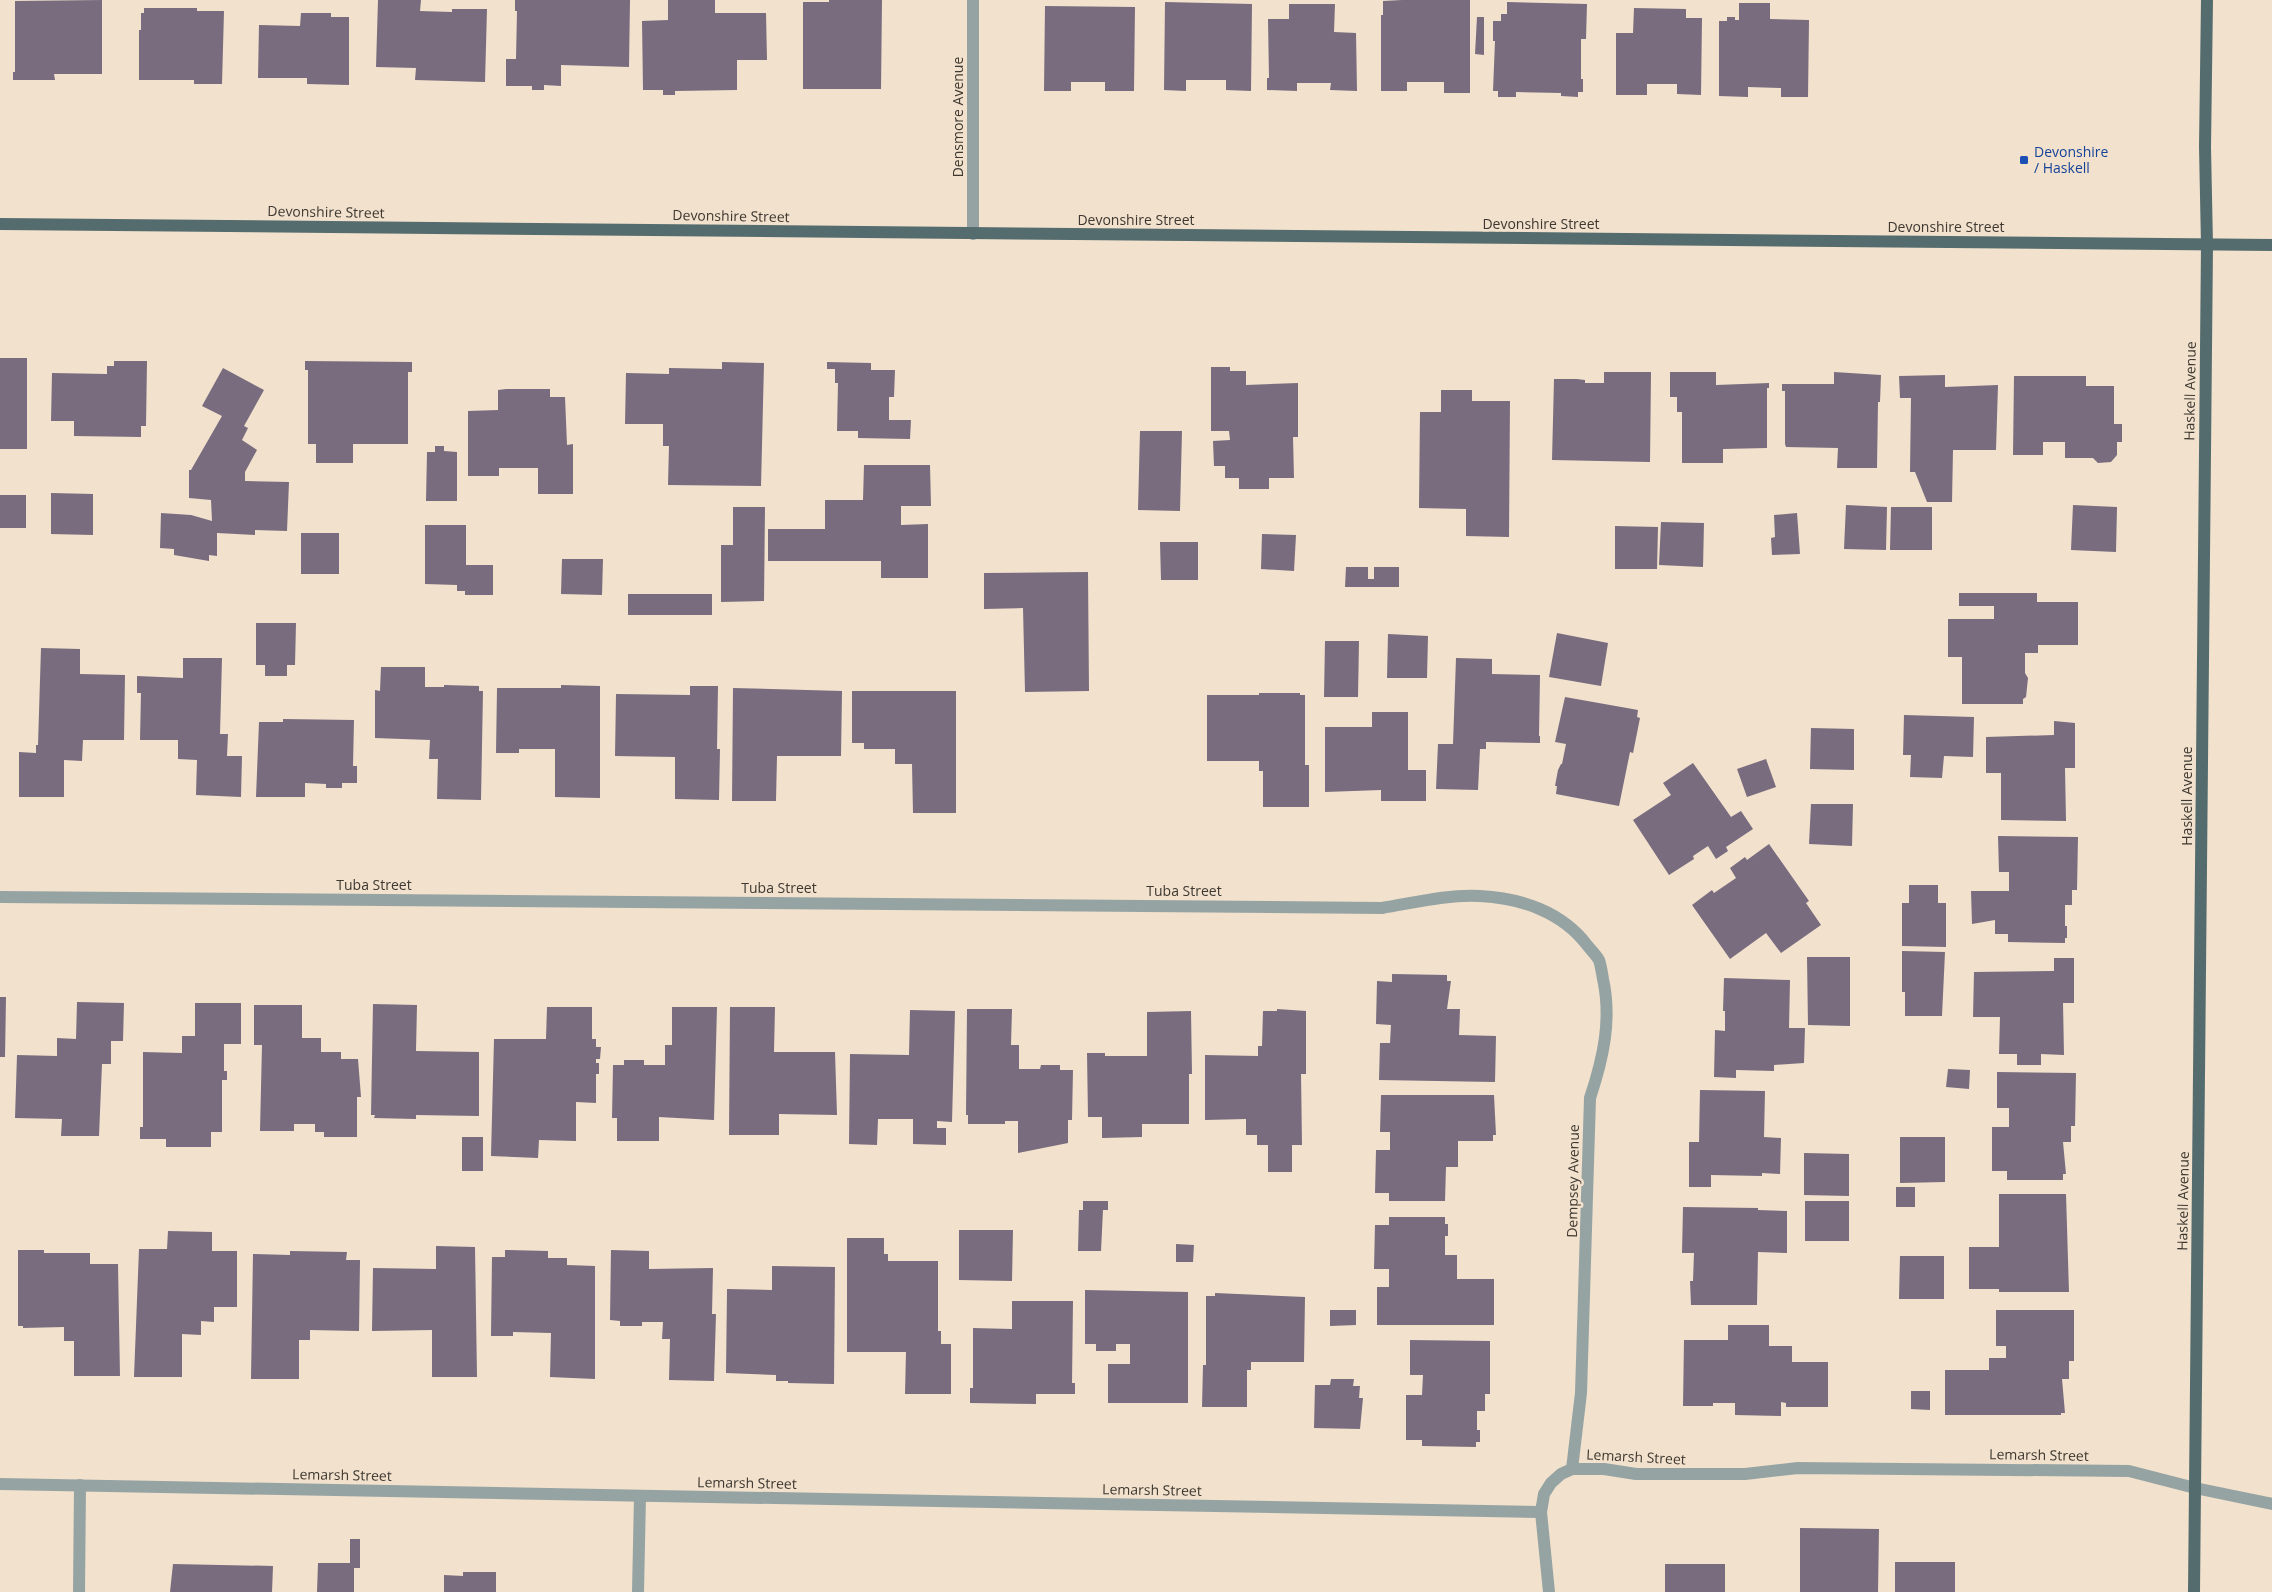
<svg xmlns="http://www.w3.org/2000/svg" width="2272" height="1592" font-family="'Open Sans',sans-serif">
	<rect width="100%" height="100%" fill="#f1e1cd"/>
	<g fill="#796c7e">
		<polygon points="102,0 102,74 54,74 55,80 13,80 13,72 15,72 15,1"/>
		<polygon points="378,0 421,0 420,11 452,12 452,9 487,9 485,82 415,80 416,68 376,67"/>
		<polygon points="515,0 630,0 629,67 561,65 561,86 544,85 544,90 532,90 532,86 506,86 506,59 516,59 517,11 515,11"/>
		<polygon points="668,0 715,0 715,13 766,13 767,60 737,60 737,90 675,91 675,95 663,95 663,90 643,90 642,21 668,20"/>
		<polygon points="829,0 882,0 881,89 803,89 803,2 829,2"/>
		<polygon points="1402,0 1470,0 1470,93 1444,93 1444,82 1407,82 1407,91 1381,91 1381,15 1383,15 1383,1"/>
		<polygon points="1165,2 1252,4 1251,91 1226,90 1226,80 1186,80 1186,91 1164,90"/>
		<polygon points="1507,2 1587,4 1586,39 1581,39 1581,79 1583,79 1583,92 1578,92 1578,97 1561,96 1561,93 1516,92 1516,97 1498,97 1498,91 1493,91 1495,41 1493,41 1493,21 1501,21 1501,14 1507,14"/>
		<polygon points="1739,3 1770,3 1770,19 1809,20 1808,97 1781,97 1781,88 1748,87 1748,97 1719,96 1719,21 1727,21 1727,17 1735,17 1735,20 1739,20"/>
		<polygon points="1289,4 1335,4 1334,32 1356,33 1357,91 1330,90 1331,83 1297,83 1297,91 1267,90 1267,78 1269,78 1268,19 1289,19"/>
		<polygon points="1045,6 1135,7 1134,91 1105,91 1105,82 1071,82 1071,91 1044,91"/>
		<polygon points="144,8 197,8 197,11 224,11 222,84 194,84 194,80 139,80 139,30 141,30 141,13 144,13"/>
		<polygon points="1634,8 1686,9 1686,18 1702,18 1701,95 1677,94 1677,84 1647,84 1647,95 1616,95 1616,33 1633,33"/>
		<polygon points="301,13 331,13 331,17 349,17 349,85 307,84 307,78 258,78 259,25 300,26"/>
		<polygon points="1477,17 1484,17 1484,55 1475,54"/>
		<rect x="0" y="358" width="27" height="91"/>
		<polygon points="114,361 147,361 146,426 141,426 141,437 74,436 74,421 51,421 52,373 107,374 107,366 114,366"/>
		<polygon points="305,361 412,362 412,372 408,372 408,444 353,444 353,463 316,463 316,444 308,444 308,370 305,370"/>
		<polygon points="722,362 764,363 761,486 668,485 669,446 663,446 663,424 625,424 626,373 669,374 669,368 722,369"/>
		<polygon points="827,362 871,363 871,370 895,370 894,397 889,397 889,420 911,420 910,439 858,438 858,431 837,431 838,383 835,383 835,369 827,369"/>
		<polygon points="1211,367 1230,367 1230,371 1246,371 1246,385 1298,383 1298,437 1293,437 1294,478 1269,478 1269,489 1239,489 1239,478 1225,478 1225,466 1214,466 1213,441 1230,440 1229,431 1211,431"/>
		<polygon points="223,368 264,390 244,426 248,428 242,440 257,450 245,472 245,481 289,482 287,531 255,530 255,535 217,533 217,556 209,555 209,561 174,555 174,549 160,548 161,513 191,515 212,521 211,500 189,498 189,470 191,470 222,416 202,406"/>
		<polygon points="1604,372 1651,372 1650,462 1552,460 1554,379 1577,379 1585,380 1585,383 1604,383"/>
		<polygon points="1670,372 1716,372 1716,385 1769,383 1769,388 1767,388 1767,448 1723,449 1723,463 1682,463 1682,412 1677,412 1677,397 1670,397"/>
		<polygon points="1834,372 1881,375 1880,402 1878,402 1877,468 1837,468 1838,448 1786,447 1785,444 1785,391 1782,391 1782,384 1834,384"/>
		<polygon points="1945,375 1945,387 1998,385 1996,450 1953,450 1952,502 1927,502 1915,472 1910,472 1911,398 1900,398 1899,376"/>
		<polygon points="2014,376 2086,376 2086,386 2114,386 2114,424 2122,424 2122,442 2117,442 2117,455 2111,462 2098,463 2093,458 2065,458 2065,442 2043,442 2043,455 2013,455"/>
		<polygon points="506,389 550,389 550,397 565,397 567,445 573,444 573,494 538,494 538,468 499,468 499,476 468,476 468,411 498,410 498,390"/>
		<polygon points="1441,390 1472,390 1472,401 1510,401 1509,537 1466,536 1466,509 1419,508 1420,412 1441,412"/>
		<polygon points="1140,431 1182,431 1180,511 1138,510"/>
		<polygon points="435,446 444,446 444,451 457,452 457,501 426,501 427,452 435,452"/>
		<polygon points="864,465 930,465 931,506 901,506 901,525 928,524 928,578 881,578 881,561 768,561 768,529 825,529 825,500 863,500"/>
		<polygon points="51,493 93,494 93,535 51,534"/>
		<rect x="0" y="495" width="26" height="33"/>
		<polygon points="1846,505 1887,507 1886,550 1844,549"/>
		<polygon points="2073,505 2117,507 2116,552 2071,550"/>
		<polygon points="733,507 765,507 764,601 721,602 721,545 733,545"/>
		<polygon points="1891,507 1932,507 1932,550 1890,550"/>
		<polygon points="1797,513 1800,554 1772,555 1771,538 1775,537 1774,515"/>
		<polygon points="1661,522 1704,523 1703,567 1659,565"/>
		<polygon points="425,525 466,525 466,565 493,565 493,595 465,595 465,591 457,591 457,585 425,584"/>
		<polygon points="1615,526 1658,527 1657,569 1615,569"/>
		<rect x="301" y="533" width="38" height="41"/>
		<polygon points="1262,534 1296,535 1294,571 1261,569"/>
		<polygon points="1160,542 1198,542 1198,580 1161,580"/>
		<polygon points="562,559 603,559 602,595 561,594"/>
		<polygon points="1346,567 1368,567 1368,579 1374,579 1374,567 1399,567 1399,587 1345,587"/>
		<polygon points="1088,572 1089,691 1025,692 1023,608 984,609 984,573"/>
		<polygon points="1959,593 2037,593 2037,602 2078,602 2078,645 2038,645 2038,653 2025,653 2025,673 2028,678 2026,697 2023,699 2023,704 1962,704 1962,657 1948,657 1948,619 1994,619 1994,606 1959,606"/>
		<rect x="628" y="594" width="84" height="21"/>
		<polygon points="256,623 296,623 295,665 287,665 287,676 265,676 265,665 256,665"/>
		<polygon points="1557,633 1608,643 1601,686 1549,677"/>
		<polygon points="1388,634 1428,636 1427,678 1387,678"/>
		<polygon points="1325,641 1359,641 1358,697 1324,697"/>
		<polygon points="41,648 80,649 80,674 125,675 124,740 83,740 82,761 64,760 64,797 19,797 19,752 36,753 36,745 38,745"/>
		<polygon points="183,658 222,658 220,734 228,734 227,756 242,756 241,797 196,795 197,760 178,759 178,740 140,740 141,693 137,693 137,676 183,678"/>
		<polygon points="1456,658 1492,659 1492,674 1540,675 1539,736 1540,736 1540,743 1486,742 1486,749 1480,749 1478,790 1436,789 1438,744 1453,744"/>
		<polygon points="381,667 425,667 425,687 444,687 444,685 479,686 479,691 483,691 481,800 437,799 438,759 429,759 430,740 375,738 375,690 380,691"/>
		<polygon points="561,685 600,686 600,798 555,797 555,749 519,749 519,753 496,753 497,688 561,688"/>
		<polygon points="690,686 718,686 717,749 720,749 719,800 675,799 675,757 615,756 616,694 690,695"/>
		<polygon points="733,688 842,691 841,756 777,756 776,801 732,801"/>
		<polygon points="852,691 956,691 956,813 913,813 912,764 895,764 895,749 864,749 864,743 852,743"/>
		<polygon points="1259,693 1300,693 1300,695 1305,695 1305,765 1309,765 1309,807 1263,807 1263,771 1259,771 1259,761 1207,761 1207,695 1259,695"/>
		<polygon points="1565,697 1638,710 1637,717 1640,718 1633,753 1630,752 1619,806 1556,794 1557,786 1555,786 1558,770 1561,764 1562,764 1566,744 1555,742"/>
		<polygon points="1372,712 1408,712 1408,770 1426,770 1426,801 1381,801 1381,790 1325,792 1325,727 1372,727"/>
		<polygon points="1904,715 1974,717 1973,757 1944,756 1942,778 1910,777 1911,755 1903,755"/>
		<polygon points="283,719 354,720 353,766 357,766 357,783 342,783 342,788 326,788 326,784 305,783 305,797 256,797 259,722 283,722"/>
		<polygon points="2054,721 2075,723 2075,768 2065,768 2066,821 2001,820 2001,773 1986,773 1986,737 2054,735"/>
		<polygon points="1811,728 1854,729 1854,770 1810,769"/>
		<polygon points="1766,759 1776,787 1747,797 1737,769"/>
		<polygon points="1693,763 1731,817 1741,811 1753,829 1726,847 1728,851 1716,859 1708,846 1693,856 1694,859 1669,875 1633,820 1671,795 1663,783"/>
		<polygon points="1811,804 1853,804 1852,846 1809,844"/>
		<polygon points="1998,836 2078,837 2077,890 2072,890 2072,905 2065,905 2065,926 2067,926 2067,938 2065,938 2065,943 2008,942 2008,934 1995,934 1995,920 1972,924 1971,891 2009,891 2009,872 1999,872"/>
		<polygon points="1769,844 1809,901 1806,903 1821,925 1781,953 1766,933 1730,959 1692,905 1712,890 1714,893 1736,878 1730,868 1745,857 1747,860"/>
		<polygon points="1909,885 1938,885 1938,903 1946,903 1946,947 1902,946 1902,903 1909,903"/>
		<polygon points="1902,951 1945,952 1942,1016 1905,1016 1905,992 1902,992"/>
		<polygon points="1807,957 1850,957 1850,1026 1808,1025"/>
		<polygon points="2054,958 2074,958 2074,1003 2063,1003 2064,1055 2041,1054 2041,1065 2017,1065 2017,1054 1999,1054 2000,1017 1973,1017 1974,972 2054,971"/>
		<polygon points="1392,974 1447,975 1447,981 1451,981 1447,1009 1460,1009 1459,1035 1496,1036 1495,1082 1379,1080 1380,1043 1390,1043 1391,1025 1376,1024 1377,981 1392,982"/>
		<polygon points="1724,978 1790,980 1789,1028 1805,1028 1804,1063 1774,1065 1774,1071 1736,1070 1736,1078 1714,1077 1715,1030 1725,1031 1725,1011 1723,1011"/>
		<polygon points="0,997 6,997 5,1057 0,1057"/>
		<polygon points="77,1002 124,1003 123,1041 111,1041 111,1064 102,1064 99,1136 61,1136 62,1119 15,1118 17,1055 57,1056 57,1038 76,1039"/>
		<polygon points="195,1003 241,1003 241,1044 224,1044 224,1071 227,1071 227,1080 222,1080 222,1132 211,1132 211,1147 166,1147 166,1139 140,1139 140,1127 143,1127 143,1052 182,1053 182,1036 195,1036"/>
		<polygon points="373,1004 417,1005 416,1051 479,1052 479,1116 416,1115 416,1119 374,1118 375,1115 371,1115"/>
		<polygon points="254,1005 302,1005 302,1038 321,1038 321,1052 341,1052 341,1059 358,1059 361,1097 357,1097 357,1137 324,1137 324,1132 315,1132 315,1124 294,1124 294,1131 260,1131 262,1045 254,1045"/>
		<polygon points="547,1007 592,1007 592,1039 596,1039 596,1047 601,1047 600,1059 596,1059 596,1063 599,1063 599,1074 596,1074 596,1103 576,1102 576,1141 539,1140 538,1158 491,1156 494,1039 546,1039"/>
		<polygon points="672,1007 717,1007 714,1120 659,1117 659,1141 617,1141 617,1118 612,1118 613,1065 624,1065 624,1060 644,1060 644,1065 665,1065 665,1045 672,1045"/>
		<polygon points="730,1007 775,1007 774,1052 835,1052 837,1115 779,1114 779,1135 729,1135"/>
		<polygon points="967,1009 1012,1009 1011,1045 1019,1045 1019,1069 1040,1069 1041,1065 1060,1065 1060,1070 1073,1070 1072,1120 1068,1120 1068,1143 1018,1153 1018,1121 1005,1121 1005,1124 968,1124 968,1115 966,1115"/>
		<polygon points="1277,1009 1306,1011 1306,1074 1301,1074 1302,1145 1292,1145 1292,1172 1268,1172 1268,1145 1257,1145 1257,1135 1246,1135 1246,1119 1205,1120 1205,1055 1258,1056 1258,1046 1262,1046 1263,1011 1277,1011"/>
		<polygon points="910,1010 955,1011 952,1122 937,1121 937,1128 946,1128 946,1145 913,1144 913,1119 878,1119 877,1145 849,1144 850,1054 909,1055"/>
		<polygon points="1191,1011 1192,1074 1189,1074 1189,1124 1142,1124 1142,1137 1102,1138 1102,1117 1088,1117 1087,1053 1105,1053 1105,1056 1147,1056 1147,1012"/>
		<polygon points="1948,1069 1970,1070 1969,1089 1946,1087"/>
		<polygon points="1997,1072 2076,1073 2075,1126 2071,1126 2071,1142 2063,1142 2066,1174 2063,1174 2063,1180 2007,1180 2007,1171 1992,1171 1992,1127 2009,1127 2009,1108 1997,1108"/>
		<polygon points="1700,1090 1765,1091 1764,1137 1781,1138 1780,1174 1762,1173 1762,1176 1711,1175 1711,1187 1689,1187 1689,1142 1699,1142"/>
		<polygon points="1381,1095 1494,1095 1496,1135 1493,1135 1493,1141 1458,1141 1458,1167 1446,1167 1445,1201 1389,1201 1389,1193 1375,1193 1376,1150 1390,1150 1390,1132 1380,1132"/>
		<rect x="462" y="1137" width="21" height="34"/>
		<polygon points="1900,1137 1945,1137 1945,1182 1900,1183"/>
		<polygon points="1804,1153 1849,1154 1849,1196 1804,1195"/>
		<rect x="1896" y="1187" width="19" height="20"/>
		<polygon points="1999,1194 2066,1194 2069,1292 1999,1292 1999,1289 1969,1289 1969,1247 1999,1247"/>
		<polygon points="1083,1201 1108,1201 1108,1210 1103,1210 1101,1251 1078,1251 1079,1210 1083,1210"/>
		<rect x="1805" y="1201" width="44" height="40"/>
		<polygon points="1683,1207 1758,1208 1758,1210 1787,1211 1787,1253 1758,1252 1757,1305 1691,1305 1690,1281 1693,1281 1694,1253 1682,1253"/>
		<polygon points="1389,1217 1445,1217 1445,1224 1448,1224 1448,1236 1445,1236 1445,1255 1457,1255 1457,1279 1494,1279 1494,1325 1377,1325 1377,1287 1389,1287 1389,1269 1374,1269 1375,1225 1389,1225"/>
		<polygon points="959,1230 1013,1230 1012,1281 959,1280"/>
		<polygon points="168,1231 212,1232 212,1251 237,1251 237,1307 214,1307 214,1322 201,1321 201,1335 182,1334 182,1377 134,1377 139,1249 167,1249"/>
		<polygon points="847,1238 884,1238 884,1254 888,1254 888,1261 938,1261 938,1331 941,1331 941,1344 951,1344 951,1394 905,1394 906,1352 847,1352"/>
		<polygon points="1176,1244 1194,1245 1193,1262 1176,1262"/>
		<polygon points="436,1246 475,1247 477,1377 432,1377 432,1330 372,1331 373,1268 436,1269"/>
		<polygon points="18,1250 44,1250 44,1253 90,1253 90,1264 118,1264 120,1376 74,1376 74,1341 64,1341 64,1327 23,1328 23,1326 18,1326"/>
		<polygon points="505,1250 548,1251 548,1258 567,1258 567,1265 595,1266 595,1379 550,1377 551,1333 513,1332 513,1336 491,1336 492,1257 505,1257"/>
		<polygon points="611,1250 649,1251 649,1269 713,1268 712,1314 716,1314 714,1381 669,1380 670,1339 662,1339 663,1322 642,1322 642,1326 620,1326 620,1321 610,1320"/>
		<polygon points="290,1251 347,1252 346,1260 360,1260 359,1331 310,1330 310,1340 299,1340 299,1379 251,1379 253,1254 290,1255"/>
		<polygon points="1900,1256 1944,1256 1944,1299 1899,1299"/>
		<polygon points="772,1266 835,1267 834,1384 788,1383 788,1381 776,1381 776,1375 726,1373 727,1289 772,1290"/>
		<polygon points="1085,1290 1188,1292 1188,1403 1108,1403 1108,1364 1130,1364 1130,1344 1116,1344 1116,1351 1096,1351 1096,1344 1085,1344"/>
		<polygon points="1215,1293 1305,1297 1304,1362 1251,1362 1251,1370 1247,1370 1247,1407 1202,1407 1203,1365 1206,1365 1206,1296 1215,1296"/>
		<polygon points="1012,1301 1073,1301 1072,1383 1075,1383 1075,1394 1036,1394 1036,1404 970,1403 970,1388 973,1388 973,1328 1012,1329"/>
		<polygon points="1330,1310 1356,1310 1356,1325 1330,1326"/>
		<polygon points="1996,1310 2074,1310 2074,1361 2069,1361 2069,1379 2062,1379 2065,1413 2061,1413 2061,1415 1945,1415 1945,1370 1989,1370 1989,1358 2006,1358 2006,1346 1996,1346"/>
		<polygon points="1728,1325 1769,1325 1769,1346 1792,1346 1792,1362 1828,1362 1828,1407 1786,1407 1786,1403 1781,1402 1781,1416 1735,1415 1735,1403 1713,1403 1713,1406 1683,1406 1684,1340 1728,1340"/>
		<polygon points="1410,1340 1490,1341 1490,1394 1485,1394 1485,1411 1477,1411 1477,1430 1480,1430 1480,1442 1476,1442 1476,1447 1422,1446 1422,1440 1406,1440 1406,1395 1422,1395 1423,1375 1410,1375"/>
		<polygon points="1331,1379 1354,1379 1353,1386 1360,1386 1359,1398 1363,1398 1360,1429 1314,1428 1315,1385 1330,1385"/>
		<polygon points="1911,1391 1930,1391 1930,1410 1911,1409"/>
		<polygon points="1800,1528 1879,1529 1878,1592 1800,1592"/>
		<polygon points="350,1539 360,1539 360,1568 354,1568 354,1592 317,1592 318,1563 350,1563"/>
		<rect x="1895" y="1562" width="60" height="30"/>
		<polygon points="173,1564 273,1566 272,1592 170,1592"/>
		<rect x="1665" y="1564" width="60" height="28"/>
		<polygon points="463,1572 496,1572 496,1592 444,1592 444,1575 463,1576"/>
	</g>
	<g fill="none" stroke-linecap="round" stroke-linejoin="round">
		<g stroke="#96a3a3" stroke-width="12">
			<polyline points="973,0 973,234"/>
			<path d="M0,897L1382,908C1413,903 1448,894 1480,896C1521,898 1562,912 1587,945C1591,950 1596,955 1599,960C1601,966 1602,973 1603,979C1612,1020 1603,1059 1590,1098L1581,1393L1572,1469"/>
			<polyline points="0,1484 1541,1512 1544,1494 1551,1483 1561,1474 1572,1469 1604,1469 1636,1474 1745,1474 1798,1468 2129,1471 2195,1488 2272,1504"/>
			<polyline points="1541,1512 1549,1592"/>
			<polyline points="79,1592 80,1485"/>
			<polyline points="638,1592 640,1496"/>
		</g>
		<g stroke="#556c6e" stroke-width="12">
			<polyline points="0,224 2272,245"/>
			<polyline points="2194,1592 2207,245 2205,147 2207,0"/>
		</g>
	</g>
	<rect fill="#1a4fb4" stroke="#f1e1cd" stroke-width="2" x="2019" y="155" width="10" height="10" rx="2.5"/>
	<g text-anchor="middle" stroke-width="5" stroke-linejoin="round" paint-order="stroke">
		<g font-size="14" fill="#3e3830" stroke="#f1e1cd">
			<text transform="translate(958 117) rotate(-90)" y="5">Densmore Avenue</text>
			<text transform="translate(326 212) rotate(1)" y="5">Devonshire Street</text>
			<text transform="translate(731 216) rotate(1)" y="5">Devonshire Street</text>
			<text x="1136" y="225">Devonshire Street</text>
			<text x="1541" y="229">Devonshire Street</text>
			<text x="1946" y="232">Devonshire Street</text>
			<text transform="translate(2190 391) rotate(-89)" y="5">Haskell Avenue</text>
			<text transform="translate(2187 796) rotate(-90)" y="5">Haskell Avenue</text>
			<text x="374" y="890">Tuba Street</text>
			<text x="779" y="893">Tuba Street</text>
			<text x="1184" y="896">Tuba Street</text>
			<text transform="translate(1573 1181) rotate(-89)" y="5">Dempsey Avenue</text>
			<text transform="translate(2183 1201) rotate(-89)" y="5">Haskell Avenue</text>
			<text transform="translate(2039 1455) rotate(1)" y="5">Lemarsh Street</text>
			<text transform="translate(1636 1457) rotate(3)" y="5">Lemarsh Street</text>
			<text transform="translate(342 1475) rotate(1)" y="5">Lemarsh Street</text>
			<text transform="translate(747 1483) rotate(1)" y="5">Lemarsh Street</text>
			<text transform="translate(1152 1490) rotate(1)" y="5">Lemarsh Street</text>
		</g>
		<g font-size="14" fill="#164399" stroke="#f1e1cd" text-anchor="start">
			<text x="2034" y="157">Devonshire<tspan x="2034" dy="16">/ Haskell</tspan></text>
		</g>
	</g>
</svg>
